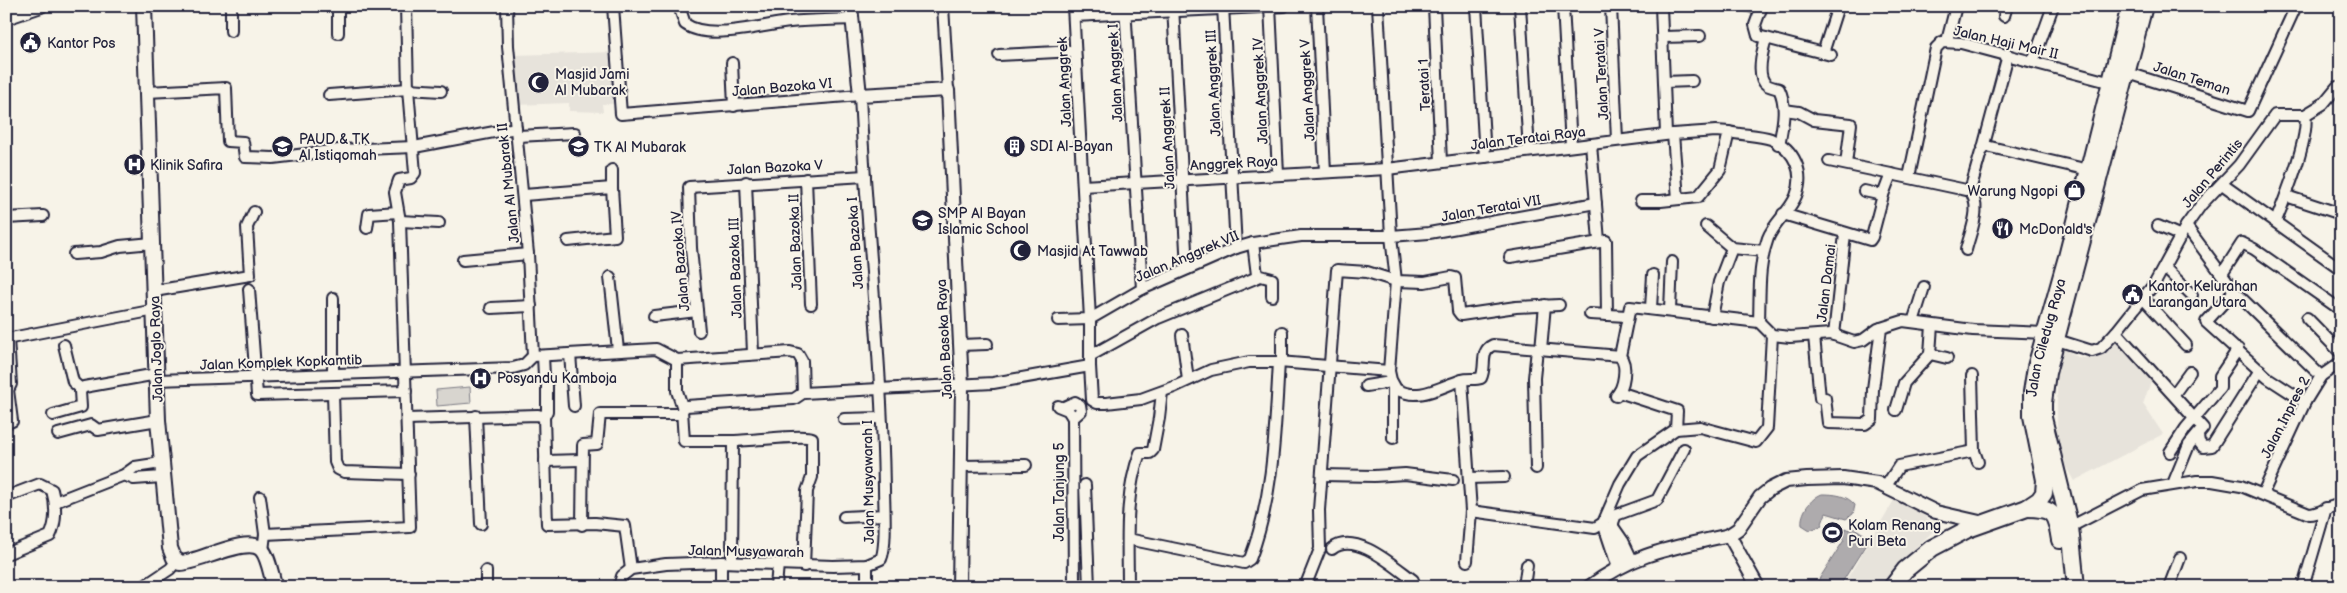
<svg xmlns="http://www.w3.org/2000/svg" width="2347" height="593" font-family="'Balsamiq Sans',sans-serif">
	<rect width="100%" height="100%" fill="#f7f3e8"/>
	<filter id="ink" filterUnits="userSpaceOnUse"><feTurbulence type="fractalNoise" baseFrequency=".02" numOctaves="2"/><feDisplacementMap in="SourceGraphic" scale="10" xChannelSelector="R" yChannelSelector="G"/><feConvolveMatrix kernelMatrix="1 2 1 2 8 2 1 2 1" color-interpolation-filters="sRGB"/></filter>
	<g filter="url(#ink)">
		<g fill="#e7e3db">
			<polygon points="615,52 617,104 602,104 603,112 569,111 569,103 515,105 513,55"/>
			<polygon points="2117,335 2153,376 2143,404 2163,434 2074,481 2061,458 2057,434 2057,369 2063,348 2078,357 2085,358 2100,352"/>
			<polygon points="1896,497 1912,506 1938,527 1902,560 1885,587 1842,587"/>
		</g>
		<polygon fill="#d8d5cf" stroke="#7d7c85" points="470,387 471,403 437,406 436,390"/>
		<g fill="#aeabad" stroke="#76747f">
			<path d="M1822,494C1834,494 1847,495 1855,505L1853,514L1846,519L1826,513L1821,526L1810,530L1802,525C1800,513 1811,498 1822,494Z"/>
			<polygon points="1851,526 1870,538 1839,587 1814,587 1844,540 1839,537 1845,528 1849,530"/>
		</g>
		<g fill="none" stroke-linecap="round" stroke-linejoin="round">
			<defs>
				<g id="minor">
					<polyline points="231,6 231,31"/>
					<polyline points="507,6 508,46 528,254 533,356"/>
					<path d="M613,6L621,114L860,95C866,226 882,357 884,488C884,504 887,546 881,559L867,565L833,566L721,562L666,564L631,569L622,576L619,587"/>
					<path d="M679,6L685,24C708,41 762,25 790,22C811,20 832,20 852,19"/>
					<polyline points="943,6 948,90"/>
					<polyline points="1073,6 1090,319 1090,366"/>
					<polyline points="1125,6 1142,289"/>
					<polyline points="1173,6 1187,269"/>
					<polyline points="1223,6 1236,248"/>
					<polyline points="1270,6 1278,174"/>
					<polyline points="1317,6 1325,172"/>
					<polyline points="1378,6 1391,236 1396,281 1389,371"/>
					<polyline points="1434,6 1441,162"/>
					<polyline points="1476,6 1485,157"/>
					<polyline points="1520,6 1529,151"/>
					<polyline points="1563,6 1571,146"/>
					<polyline points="1611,6 1617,140"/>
					<polyline points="1661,6 1666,134"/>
					<polyline points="1748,6 1761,9"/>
					<polyline points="1762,6 1755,25 1758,36 1831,55"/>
					<polyline points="1074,16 1284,6"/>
					<polyline points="2004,16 2007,6"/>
					<polyline points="338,33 338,6"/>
					<polyline points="1663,37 1700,36"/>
					<path d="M1766,38C1763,49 1755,77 1767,85C1770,87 1776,88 1779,89C1787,105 1783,123 1780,140L1778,144"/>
					<polyline points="1947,41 1956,6"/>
					<polyline points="1823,53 1838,6"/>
					<polyline points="999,55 1075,51"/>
					<polyline points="2033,62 2053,6"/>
					<polyline points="732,63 734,106"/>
					<polyline points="2128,73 2248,111 2296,6"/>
					<polyline points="1664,82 1692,81"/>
					<polyline points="147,92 226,88 228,141 243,142 245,157 273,158 339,150 414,147 516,128"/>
					<polyline points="329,95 408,89 441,91"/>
					<polyline points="1784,110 1799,112 1814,120 1851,124 1846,164"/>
					<path d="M1729,132C1742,135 1759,135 1771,139C1795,149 1805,173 1796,196C1790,211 1774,223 1768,238C1758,265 1760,293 1759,322"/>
					<polyline points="1673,134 1678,199"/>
					<polyline points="518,136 575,133"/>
					<polyline points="1591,144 1599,241"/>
					<polyline points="1983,148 2008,55"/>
					<polyline points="1829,161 1891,174"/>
					<polyline points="612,170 612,188"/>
					<polyline points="1909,177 1936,48 1942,42 1961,43 2112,83"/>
					<polyline points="806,179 811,304"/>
					<polyline points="746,182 753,353"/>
					<polyline points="2222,184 2341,269"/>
					<polyline points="1083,186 1387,169 1673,134 1716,131 1729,132 1720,170 1698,197 1661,201 1641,201"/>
					<polyline points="1864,191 1883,195 1891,174 1966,190 1971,187 1981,152 1986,146 2089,170"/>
					<polyline points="524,195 612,188 615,236 568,241"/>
					<polyline points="2286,196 2341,214"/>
					<polyline points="1783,214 1870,240 1872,237 1883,195"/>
					<polyline points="6,218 43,216"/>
					<polyline points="400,221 439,223"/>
					<path d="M2276,221C2285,198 2310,137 2305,115"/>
					<polyline points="1706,226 1732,248 1764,251"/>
					<polyline points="2158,226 2181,236"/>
					<polyline points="2186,226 2234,291 2321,376"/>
					<polyline points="367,228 369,214 398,212"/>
					<polyline points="1253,243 1257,275 1272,279 1272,296"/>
					<path d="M1966,250C1971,229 1983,207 1969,189"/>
					<polyline points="74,254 101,252 120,246 152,243"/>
					<polyline points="1510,257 1606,241 1607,315"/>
					<polyline points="463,260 528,254"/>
					<polyline points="2164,267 2192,295"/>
					<polyline points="2222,274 2242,243 2254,249 2341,310"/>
					<polyline points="610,277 618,350"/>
					<polyline points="249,289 257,395 406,391"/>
					<polyline points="154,291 250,275 247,227 254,212"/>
					<polyline points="2234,291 2206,322 2268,378 2305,402"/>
					<polyline points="2142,297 2186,345"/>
					<polyline points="333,298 333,374"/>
					<polyline points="491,308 531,306"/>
					<polyline points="1651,308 1653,275"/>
					<polyline points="1670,310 1672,262"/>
					<polyline points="1590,314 1627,316"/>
					<polyline points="654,316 697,311"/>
					<polyline points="1712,317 1719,282 1732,248"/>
					<polyline points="2307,318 2341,353"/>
					<polyline points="1058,320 1090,319 1142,289 1236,248 1253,243 1301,236 1391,236 1429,233 1596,203"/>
					<polyline points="1913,322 1924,287"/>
					<polyline points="1932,325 1930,354 1947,358"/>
					<polyline points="699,331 691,248 689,187 865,176"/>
					<polyline points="2116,332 2203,428 2189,445 2173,484"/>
					<polyline points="1182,335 1188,380"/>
					<polyline points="1834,335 1845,234"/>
					<polyline points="1814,336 1820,398 1825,398 1828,423 1865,424 1872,419 1873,389 1881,328"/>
					<polyline points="6,339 155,310"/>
					<polyline points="2057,340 2092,351 2101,348 2116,332 2155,283 2186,226 2201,205 2239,165 2275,115 2305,115 2323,104 2337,87 2341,86"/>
					<polyline points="64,345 73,382 81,389"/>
					<polyline points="960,345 987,344"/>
					<polyline points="1541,349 1545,305"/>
					<polyline points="570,354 574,406"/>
					<polyline points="543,356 544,376 547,380 547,411 544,417 547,524 595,523 625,526 631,569"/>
					<polyline points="1090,356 1158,318 1258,277"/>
					<polyline points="677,360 677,391 683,409"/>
					<polyline points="1282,362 1282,332"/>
					<polyline points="157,380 513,368 524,365 533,356 656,349 677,360 790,352 798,354 802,361 803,393"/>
					<polyline points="1462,380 1471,511 1467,561"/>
					<polyline points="1393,385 1393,438"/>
					<polyline points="1366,386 1391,382"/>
					<polyline points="1619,392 1677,411 1676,429"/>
					<polyline points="333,393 335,462 338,469 344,472 409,474"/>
					<polyline points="2174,394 2190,372"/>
					<path d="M1616,396C1624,388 1628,365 1620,356"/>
					<polyline points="1058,406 1068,410 1073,418 1074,587"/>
					<polyline points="1064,407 1075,402 1080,405 1081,411 1073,418"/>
					<polyline points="1896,410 1904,383 1930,354"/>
					<polyline points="53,415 81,407 80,391 84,387 157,374"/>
					<polyline points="476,416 481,524"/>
					<polyline points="407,419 538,415 544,417"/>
					<polyline points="844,419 881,418"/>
					<polyline points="6,423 12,421 8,390 11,384 8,339"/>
					<polyline points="58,434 91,425 98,430 158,420"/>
					<polyline points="2198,436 2199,442 2203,447 2212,446 2260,370"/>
					<path d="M733,441C748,441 803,434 812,438V477L807,491L804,566"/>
					<polyline points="1974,451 1978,462"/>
					<polyline points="2170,452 2186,428 2220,388 2220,376 2238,349"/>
					<polyline points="545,461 582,460"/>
					<polyline points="961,466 1026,465"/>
					<polyline points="1536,468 1534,378 1537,349"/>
					<polyline points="124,475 134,479 162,477"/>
					<polyline points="1322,475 1374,476 1405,474 1453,480"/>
					<polyline points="1469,478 1504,477"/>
					<polyline points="1085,485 1089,587"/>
					<polyline points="1886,486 1899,466 1974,451 1972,376"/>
					<polyline points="2263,493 2305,402 2321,376 2341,362"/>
					<path d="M6,497L40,484L52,490C56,504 57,522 50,536L6,554"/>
					<polyline points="260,497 265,534 263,551"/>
					<polyline points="55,502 124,475 135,467 161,463"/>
					<polyline points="1471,511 1595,528 1603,523 1620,484 1637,456 1676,429 1700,427 1756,442 1767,428 1772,335"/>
					<polyline points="844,517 884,515"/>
					<polyline points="1603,523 1618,568"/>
					<polyline points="582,525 583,445 597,444 600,414 682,414"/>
					<path d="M2070,527L2142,490L2197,481H2212L2241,486L2309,514C2320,514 2329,505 2341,505"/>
					<polyline points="1614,528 1623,541 1632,560"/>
					<polyline points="265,534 410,527 400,221 395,192 399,180 411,178 415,173 408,89 406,6"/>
					<path d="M1128,539L1244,563L1250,559C1274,496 1275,429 1279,362"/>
					<path d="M1332,549C1355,530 1395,567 1413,580L1414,587"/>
					<path d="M732,562L733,441H684L682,410L686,406L794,399L803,393L993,383L1090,366L1092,400L1097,403H1106L1141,399L1174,387L1211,370L1249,362H1279L1389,371L1391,380L1396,389C1419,402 1439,387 1462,380C1468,378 1475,380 1481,378C1487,366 1479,351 1493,345L1620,356L1630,307L1759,322L1772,335L1790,337L1831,334L1854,342L1863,340L1878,329L1903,321L1973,330L2047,333"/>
					<path d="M1625,564C1618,549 1607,531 1616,515L1657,500L1684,449"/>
					<polyline points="867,565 867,587"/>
					<polyline points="486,571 486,587"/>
					<polyline points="143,587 170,569 177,561"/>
					<polyline points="721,587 721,562"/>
					<polyline points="776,587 778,564"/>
					<path d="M1128,587C1128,542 1124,495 1140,453H1150L1153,450L1159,418L1162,392"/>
					<polyline points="1305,587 1320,549 1319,510 1337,270 1367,272 1396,281 1425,282 1451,277 1455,278 1458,311 1461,315 1516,307 1559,305"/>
					<polyline points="1524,587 1527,565"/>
					<polyline points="2169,587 2180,558"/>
					<polyline points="2303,587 2326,508"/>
				</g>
				<g id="tertiary">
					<polyline points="851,6 860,95 948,90 962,386 959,587"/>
					<polyline points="6,18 41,6"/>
					<polyline points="1729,535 1758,587"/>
					<path d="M1589,587C1637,551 1674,548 1729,535L1738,529L1760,497L1770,489L1786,481L1807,479L1843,478L1877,483L1936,512L1984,523"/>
				</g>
				<path id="secondary" d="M144,6L158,420L170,548L174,558L180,563C198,563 249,534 262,550C269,558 271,576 275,587"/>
				<g id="primary">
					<path d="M2027,508C2054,508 2056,514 2060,540"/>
					<path id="s1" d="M1892,587L1905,570L1932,548L1968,529L2027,508L2039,500L2044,493L2045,480L2032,416V392L2036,367L2067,257L2130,6"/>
					<polyline points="2076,587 2070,527 2043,418 2043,403 2047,373 2144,6"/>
				</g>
			</defs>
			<use href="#minor" stroke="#22223b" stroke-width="14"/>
			<use href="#tertiary" stroke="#22223b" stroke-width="16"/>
			<use href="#secondary" stroke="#22223b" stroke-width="18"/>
			<use href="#primary" stroke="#22223b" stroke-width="20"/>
			<use href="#minor" stroke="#f7f3e8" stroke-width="10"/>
			<use href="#tertiary" stroke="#f7f3e8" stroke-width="12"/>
			<use href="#secondary" stroke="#f7f3e8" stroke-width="14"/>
			<use href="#primary" stroke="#f7f3e8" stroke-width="16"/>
		</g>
	</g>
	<defs>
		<symbol id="civic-disc" viewBox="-11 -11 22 22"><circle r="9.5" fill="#22223b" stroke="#f7f3e8"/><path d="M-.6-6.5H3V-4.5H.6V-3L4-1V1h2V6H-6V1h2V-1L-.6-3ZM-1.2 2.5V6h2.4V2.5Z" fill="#fff"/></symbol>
		<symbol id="mosque-disc" viewBox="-11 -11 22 22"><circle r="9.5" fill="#22223b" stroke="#f7f3e8"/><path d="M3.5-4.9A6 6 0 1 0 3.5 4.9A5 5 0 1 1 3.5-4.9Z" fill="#fff"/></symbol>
		<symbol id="building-disc" viewBox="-11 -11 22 22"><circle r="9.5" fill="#22223b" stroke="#f7f3e8"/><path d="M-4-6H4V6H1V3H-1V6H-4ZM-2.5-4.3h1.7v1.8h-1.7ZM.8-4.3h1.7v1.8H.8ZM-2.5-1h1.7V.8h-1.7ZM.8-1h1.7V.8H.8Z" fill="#fff"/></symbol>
		<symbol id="school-disc" viewBox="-11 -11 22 22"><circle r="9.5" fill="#22223b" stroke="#f7f3e8"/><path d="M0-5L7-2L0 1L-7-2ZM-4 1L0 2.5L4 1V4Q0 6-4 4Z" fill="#fff"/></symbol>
		<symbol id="hospital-disc" viewBox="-11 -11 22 22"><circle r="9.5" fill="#22223b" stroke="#f7f3e8"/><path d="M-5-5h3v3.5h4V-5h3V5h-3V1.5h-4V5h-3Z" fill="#fff"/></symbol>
		<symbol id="shop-disc" viewBox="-11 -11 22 22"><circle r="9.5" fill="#22223b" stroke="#f7f3e8"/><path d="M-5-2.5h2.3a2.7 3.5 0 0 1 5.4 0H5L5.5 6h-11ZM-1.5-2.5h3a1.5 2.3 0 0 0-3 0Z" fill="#fff"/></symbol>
		<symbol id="restaurant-disc" viewBox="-11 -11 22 22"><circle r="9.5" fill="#22223b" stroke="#f7f3e8"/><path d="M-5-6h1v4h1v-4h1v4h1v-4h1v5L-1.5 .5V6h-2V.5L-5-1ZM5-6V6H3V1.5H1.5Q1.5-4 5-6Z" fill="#fff"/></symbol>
		<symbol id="stadium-disc" viewBox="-11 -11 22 22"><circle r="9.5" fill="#22223b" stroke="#f7f3e8"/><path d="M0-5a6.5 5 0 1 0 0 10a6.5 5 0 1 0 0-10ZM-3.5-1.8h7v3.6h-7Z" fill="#fff"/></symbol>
	</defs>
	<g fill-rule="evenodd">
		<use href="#civic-disc" x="18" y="30" width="25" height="25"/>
		<use href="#mosque-disc" x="526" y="70" width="25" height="25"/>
		<use href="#building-disc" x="1002" y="134" width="25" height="25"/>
		<use href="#school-disc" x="270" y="134" width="25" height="25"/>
		<use href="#school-disc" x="566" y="134" width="25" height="25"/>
		<use href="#hospital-disc" x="122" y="152" width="25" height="25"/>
		<use href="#shop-disc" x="2062" y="178" width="25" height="25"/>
		<use href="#school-disc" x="910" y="208" width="25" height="25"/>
		<use href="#restaurant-disc" x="1990" y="216" width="25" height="25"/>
		<use href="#mosque-disc" x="1008" y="238" width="25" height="25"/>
		<use href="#civic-disc" x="2120" y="282" width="25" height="25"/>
		<use href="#hospital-disc" x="468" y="366" width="25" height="25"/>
		<use href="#stadium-disc" x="1820" y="520" width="25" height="25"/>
	</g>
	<g text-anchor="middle" stroke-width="4" stroke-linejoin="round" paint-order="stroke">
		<g font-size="14" fill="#22223b" stroke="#f7f3e8">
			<text transform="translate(2006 42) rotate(13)" y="5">Jalan Haji Mair II</text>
			<text transform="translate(1115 73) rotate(-93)" y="5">Jalan Anggrek I</text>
			<text transform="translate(1601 74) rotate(-93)" y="5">Jalan Teratai V</text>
			<text transform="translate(2192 78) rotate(18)" y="5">Jalan Teman</text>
			<text transform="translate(1064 82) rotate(-93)" y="5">Jalan Anggrek</text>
			<text transform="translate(1213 83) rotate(-93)" y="5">Jalan Anggrek III</text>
			<text transform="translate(1424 85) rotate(-93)" y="5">Teratai 1</text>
			<text transform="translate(782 87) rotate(-5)" y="5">Jalan Bazoka VI</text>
			<text transform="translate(1307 90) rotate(-93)" y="5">Jalan Anggrek V</text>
			<text transform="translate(1260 91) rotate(-93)" y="5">Jalan Anggrek IV</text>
			<text transform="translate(1167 138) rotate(-93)" y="5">Jalan Anggrek II</text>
			<text transform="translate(1528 138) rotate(-7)" y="5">Jalan Teratai Raya</text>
			<text transform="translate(1234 163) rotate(-3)" y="5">Anggrek Raya</text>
			<text transform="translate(775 167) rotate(-3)" y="5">Jalan Bazoka V</text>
			<text transform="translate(2212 173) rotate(-50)" y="5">Jalan Perintis</text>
			<text transform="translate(508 183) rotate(-96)" y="5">Jalan Al Mubarak II</text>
			<text transform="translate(1491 208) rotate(-10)" y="5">Jalan Teratai VII</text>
			<text transform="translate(795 242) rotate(-92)" y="5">Jalan Bazoka II</text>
			<text transform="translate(855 243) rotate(-94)" y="5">Jalan Bazoka I</text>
			<text transform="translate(1187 256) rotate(-23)" y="5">Jalan Anggrek VII</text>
			<text transform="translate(680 261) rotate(-95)" y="5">Jalan Bazoka IV</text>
			<text transform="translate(735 268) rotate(-92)" y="5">Jalan Bazoka III</text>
			<text transform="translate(1826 283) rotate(-83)" y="5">Jalan Damai</text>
			<text dy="5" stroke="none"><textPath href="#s1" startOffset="341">Jalan Ciledug Raya</textPath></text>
			<text transform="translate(944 339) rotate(-93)" y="5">Jalan Basoka Raya</text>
			<text transform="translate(156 349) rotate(-92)" y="5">Jalan Joglo Raya</text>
			<text transform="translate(281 362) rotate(-2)" y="5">Jalan Komplek Kopkamtib</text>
			<text transform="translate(2285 417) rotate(-63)" y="5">Jalan Inpres 2</text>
			<text transform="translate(868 482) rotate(-91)" y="5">Jalan Musyawarah I</text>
			<text transform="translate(1059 492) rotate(-90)" y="5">Jalan Tanjung 5</text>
			<text transform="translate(746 551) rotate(1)" y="5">Jalan Musyawarah</text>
		</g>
		<g font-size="14" fill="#22223b" stroke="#f7f3e8" text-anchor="start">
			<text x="47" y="48">Kantor Pos</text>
			<text x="555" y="79">Masjid Jami<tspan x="555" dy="16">Al Mubarak</tspan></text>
			<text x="299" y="144">PAUD &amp; TK<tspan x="299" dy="16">Al Istiqomah</tspan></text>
			<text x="1030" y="151">SDI Al-Bayan</text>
			<text x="594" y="152">TK Al Mubarak</text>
			<text x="150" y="170">Klinik Safira</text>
			<text x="2058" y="196" text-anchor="end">Warung Ngopi</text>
			<text x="938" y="218">SMP Al Bayan<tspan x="938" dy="16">Islamic School</tspan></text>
			<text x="2019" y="234">McDonald's</text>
			<text x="1037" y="256">Masjid At Tawwab</text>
			<text x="2148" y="291">Kantor Kelurahan<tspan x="2148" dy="16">Larangan Utara</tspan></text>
			<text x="497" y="383">Posyandu Kamboja</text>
			<text x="1848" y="530">Kolam Renang<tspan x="1848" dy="16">Puri Beta</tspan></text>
		</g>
	</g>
	<rect width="2347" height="593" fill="none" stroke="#f7f3e8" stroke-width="25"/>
	<rect x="12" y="12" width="2322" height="568" fill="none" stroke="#22223b" stroke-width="2" filter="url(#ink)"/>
</svg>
